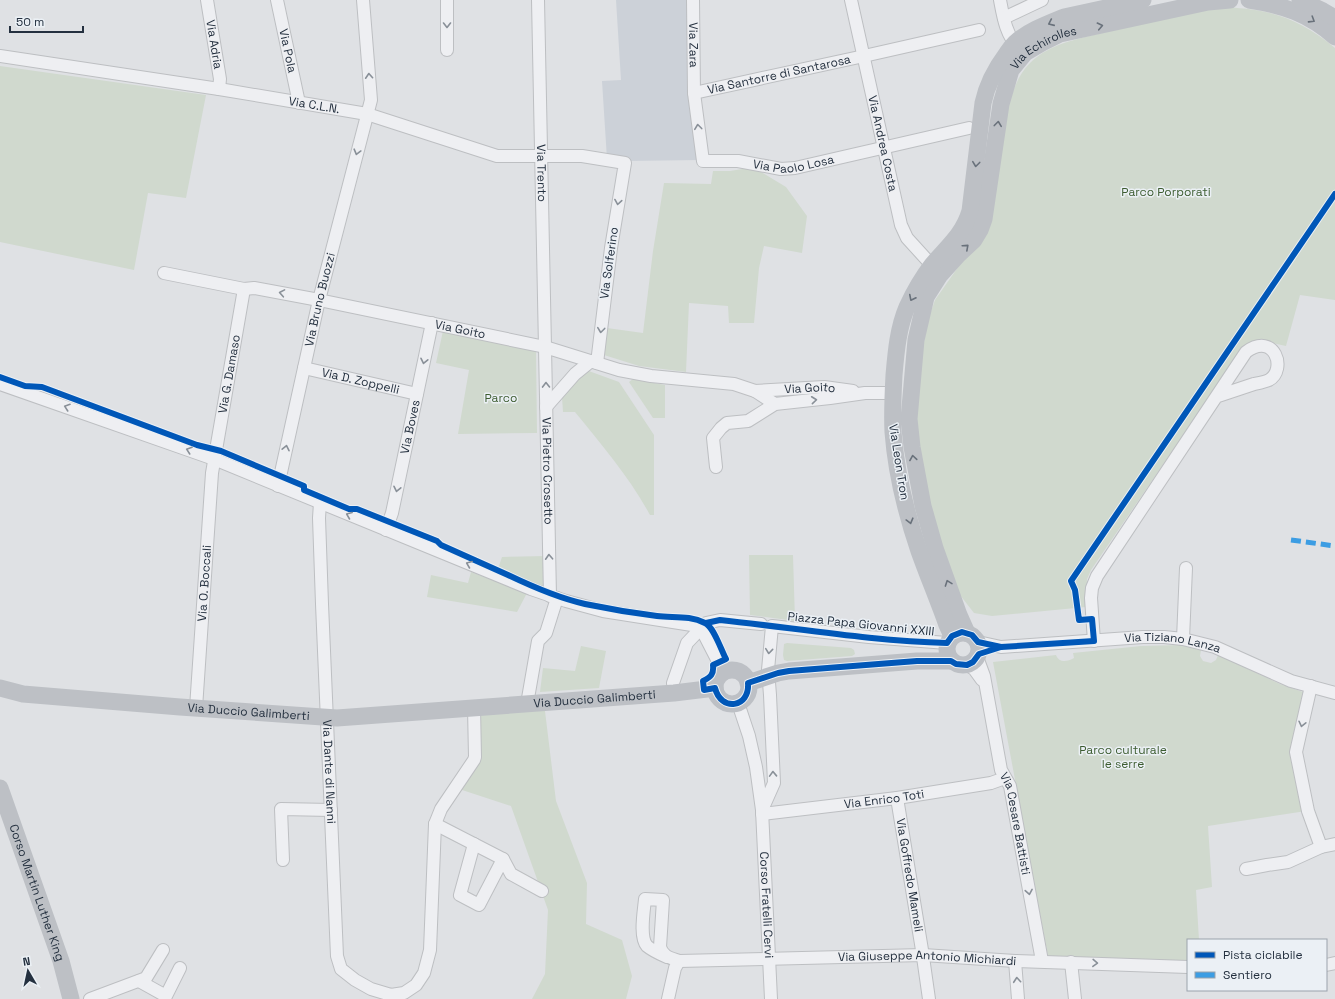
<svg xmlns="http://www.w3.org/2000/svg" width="1335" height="999" font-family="'Space Grotesk',sans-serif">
	<rect width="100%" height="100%" fill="#dfe1e4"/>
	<polygon fill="#ccd1d8" points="616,0 692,0 701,160 625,161 607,159 602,81 621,80"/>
	<g fill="#d0d9ce">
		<path d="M1218,7C1267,8 1297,17 1335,48V300L1300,295L1286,346C1270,343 1255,336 1242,349L1091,570L1087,579L1086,607L992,616L974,613L960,595L942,546L931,506L922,465L915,410L918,375L928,320L935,300L961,263L1010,100C1015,86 1019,74 1030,63C1051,42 1083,38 1111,31C1146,22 1182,15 1218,7Z"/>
		<polygon points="0,66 206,95 186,198 148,193 134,270 0,242"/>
		<polygon points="748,168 761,172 786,187 807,216 802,253 764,246 759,268 754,323 729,323 728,306 689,303 686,372 639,366 604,355 607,328 643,333 653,251 664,183 711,184 713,171 730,171"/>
		<polygon points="443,331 536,351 537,433 458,434 469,370 436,363"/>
		<path d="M586,370L619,382L654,435V515H650C630,478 602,445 575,412H563L562,397Z"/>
		<polygon points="633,379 665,385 665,418 653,418 629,382"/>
		<polygon points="749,555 793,555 795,621 750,615"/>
		<polygon points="547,556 547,591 497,572 502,557"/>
		<polygon points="471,572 527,593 517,612 427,597 431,575 468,583"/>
		<polygon points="787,643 851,648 854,650 855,654 852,656 787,661 784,660 783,655 784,644"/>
		<path d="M1181,645L1201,650L1200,656L1203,661L1211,663L1216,660L1218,655L1280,684L1306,693L1292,758L1306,811L1208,826L1212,887L1196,890L1199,940H1188V963L1048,956L993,662L1056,655C1059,663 1067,662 1074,658L1073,653L1141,646Z"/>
		<polygon points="581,646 606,651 599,688 540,692 543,668 575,671"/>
		<polygon points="544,703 556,801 587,883 586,924 622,940 632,976 626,999 532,999 545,974 548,910 511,806 456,788 474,760 474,708"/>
	</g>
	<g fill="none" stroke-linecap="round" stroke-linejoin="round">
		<defs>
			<g id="street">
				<path id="s1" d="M207,0L220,79L219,89"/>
				<path id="s2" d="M277,0L299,103"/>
				<path id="s3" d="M538,0L550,596"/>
				<path id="s4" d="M693,0L694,93L703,161H738L781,169L795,168L969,128"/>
				<path id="s5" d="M851,0L901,225L907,238L937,271"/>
				<path d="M1000,0C1003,16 1006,36 1019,48"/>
				<polyline points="1004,18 1042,0"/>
				<polyline points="447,50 447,0"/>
				<path id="s6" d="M0,56L219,89L367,114L497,156H582L625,163L611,248L597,363"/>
				<path id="s7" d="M694,93L864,56L979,30"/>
				<path id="s8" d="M164,273L244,289L254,288L319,300L545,347L619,370L651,376L734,384L755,391L775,404"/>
				<path id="s9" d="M304,368L417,394"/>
				<polyline points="0,384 214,459 531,589 566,601 603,611 692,625 700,629 705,636 724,673"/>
				<path id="s10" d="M755,391L824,387L853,391"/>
				<polyline points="546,407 575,374 591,361"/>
				<polyline points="716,467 713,438 721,428 727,423 748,421 775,404 830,398 865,393 893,393"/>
				<path id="s11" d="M278,486L319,300L371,100L363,0"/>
				<path id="s12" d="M320,503L319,518L322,604L337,956L341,969L355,980L371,989L391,995L404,993L416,985L424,973L430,950L435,824L441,809L474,760L475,757L474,708"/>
				<path id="s13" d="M386,530L392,513L432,323"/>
				<polyline points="1183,639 1186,568"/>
				<path d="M1094,641L1091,598L1092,588L1097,576L1246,352C1275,331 1287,370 1269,380C1265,382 1259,383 1254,384C1242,388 1230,392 1218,396"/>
				<path id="s14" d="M978,642L1001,647L1143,637H1164L1183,639L1215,647L1291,681L1335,693"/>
				<path id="s15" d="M977,657L984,676L1001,770L1010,786L1042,961"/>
				<polyline points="967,665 974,669 982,680"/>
				<polyline points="1311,686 1296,752 1308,811 1321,847"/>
				<polyline points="674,693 673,683 687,643 706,623 720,620 761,624"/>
				<path id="s16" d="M738,703L749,736L756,767L762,810L771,999"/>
				<polyline points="527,704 538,641 546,633 557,598"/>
				<path id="s17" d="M196,708L212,473L244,289"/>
				<path id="s18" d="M897,798L922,950L929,999"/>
				<polyline points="762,810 774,783 770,695 768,670 772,626 869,637 947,643"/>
				<path id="s19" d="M762,814L897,798L991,783L1005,778"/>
				<polyline points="435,824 503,859 511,874 542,891"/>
				<polyline points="474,844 460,895 479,905 503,859"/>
				<polyline points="283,860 281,809 331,810"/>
				<polyline points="1246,869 1267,865 1288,862 1321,847 1335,844"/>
				<path id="s20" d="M667,957C660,954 653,951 647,946C639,937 644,911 645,899L663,900L660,947C663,957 671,958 679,961L923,955L1015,961L1188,967"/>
				<polyline points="1015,961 1018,999"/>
				<polyline points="1071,962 1075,999"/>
				<polyline points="1326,965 1335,963"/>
				<polyline points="139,981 166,996 180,968"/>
				<polyline points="90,999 146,978 163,950"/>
				<polyline points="668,999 675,968 679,961"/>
			</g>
		</defs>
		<use href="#street" stroke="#bdbfc2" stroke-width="14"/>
		<use href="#street" stroke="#eeeff2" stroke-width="12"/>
		<g stroke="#bdc0c5" stroke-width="17">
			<path d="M1249,0C1283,5 1309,14 1335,37"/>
			<polyline points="1300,0 1323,11 1335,18"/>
			<circle cx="963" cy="649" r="16"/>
			<path id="s21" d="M967,633L959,615L935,548L923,506L912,447L909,419L916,340L926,297L940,275L958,255L974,240L980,230L984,219L1001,104L1011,70L1025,53L1042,43L1060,34L1208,2L1230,0"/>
			<path d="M952,636L947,625C938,600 928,576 919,551C906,513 896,472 893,432C892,413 893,394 894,375C896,352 898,328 907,307C914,292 922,278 932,265C947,247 963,235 970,211L983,103C987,84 995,69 1007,53C1009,50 1012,46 1015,43C1028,31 1047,24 1064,17L1143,0"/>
			<circle cx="732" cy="687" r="17"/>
			<polyline points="748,683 778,673 789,671 917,661 951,661"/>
			<path id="s22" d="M0,688L23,694L180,707L337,718L674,693L715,688"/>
			<path id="s23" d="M0,788L61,961L71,999"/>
		</g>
		<polyline stroke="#3c9de3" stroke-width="5" stroke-dasharray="10 5" stroke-linecap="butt" points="1291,540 1335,546"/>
		<defs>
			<g id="cycleway">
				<path d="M0,377L25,386L42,387L197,445L221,451L304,486V490L349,509H357L437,541L441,545C463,555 486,565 508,575C533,587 558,598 585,604C609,609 633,613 657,616C673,618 690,615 705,623C714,627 721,650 726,659L713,665C714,674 711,677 703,681L704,690L715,688C721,712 750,708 748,683L778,673L789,671L917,661H951L956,664L967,665L973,662L979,654L1001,647"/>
				<path d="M706,623L720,620C796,628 871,641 947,643L952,636L962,632L972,635L978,642L1001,647L1094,641L1092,619L1079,620L1075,590L1071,581L1335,194"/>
			</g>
		</defs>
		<use href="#cycleway" stroke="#ebf0f5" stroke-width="8"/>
		<use href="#cycleway" stroke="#0057b8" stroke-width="6"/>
	</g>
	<defs><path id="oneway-chevron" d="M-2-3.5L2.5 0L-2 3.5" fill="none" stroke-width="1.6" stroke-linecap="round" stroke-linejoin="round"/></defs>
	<g stroke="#69717b">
		<use href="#oneway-chevron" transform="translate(1312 20) rotate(32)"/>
		<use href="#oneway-chevron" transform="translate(1051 23) rotate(156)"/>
		<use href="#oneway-chevron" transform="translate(1100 26) rotate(-12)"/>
		<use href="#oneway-chevron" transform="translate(998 124) rotate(-83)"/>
		<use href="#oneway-chevron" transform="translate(976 164) rotate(97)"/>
		<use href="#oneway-chevron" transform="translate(966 247) rotate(-42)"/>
		<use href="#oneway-chevron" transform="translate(912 298) rotate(117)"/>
		<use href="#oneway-chevron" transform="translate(913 458) rotate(-99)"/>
		<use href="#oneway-chevron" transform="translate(910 521) rotate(75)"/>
		<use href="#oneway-chevron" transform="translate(948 583) rotate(-110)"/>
	</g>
	<g stroke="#899098">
		<use href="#oneway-chevron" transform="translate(447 25) rotate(90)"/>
		<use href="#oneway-chevron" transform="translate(369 76) rotate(-94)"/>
		<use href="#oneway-chevron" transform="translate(698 127) rotate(-97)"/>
		<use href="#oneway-chevron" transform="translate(357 152) rotate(105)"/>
		<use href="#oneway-chevron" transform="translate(618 202) rotate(99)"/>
		<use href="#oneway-chevron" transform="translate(282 293) rotate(-170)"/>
		<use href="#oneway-chevron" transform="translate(601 330) rotate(97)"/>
		<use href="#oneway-chevron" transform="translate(424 361) rotate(102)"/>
		<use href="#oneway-chevron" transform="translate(546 385) rotate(-91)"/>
		<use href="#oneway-chevron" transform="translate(814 400) rotate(-6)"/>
		<use href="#oneway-chevron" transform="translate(67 407) rotate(-161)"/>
		<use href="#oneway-chevron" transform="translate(286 448) rotate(-78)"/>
		<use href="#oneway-chevron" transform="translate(189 450) rotate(-161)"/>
		<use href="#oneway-chevron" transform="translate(397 489) rotate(102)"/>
		<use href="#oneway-chevron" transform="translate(349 515) rotate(-158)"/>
		<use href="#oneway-chevron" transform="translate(549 557) rotate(-93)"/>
		<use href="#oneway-chevron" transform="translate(469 564) rotate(-158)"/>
		<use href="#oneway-chevron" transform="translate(769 651) rotate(96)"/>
		<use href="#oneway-chevron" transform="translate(1302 724) rotate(103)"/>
		<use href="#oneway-chevron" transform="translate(773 774) rotate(-92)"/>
		<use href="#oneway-chevron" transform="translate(1029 892) rotate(80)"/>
		<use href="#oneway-chevron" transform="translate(1095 963) rotate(2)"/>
		<use href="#oneway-chevron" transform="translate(1017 980) rotate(-95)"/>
	</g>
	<g text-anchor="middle" stroke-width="3" stroke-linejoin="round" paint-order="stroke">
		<g font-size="12" fill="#24303f" stroke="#ebf0f5">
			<text dy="4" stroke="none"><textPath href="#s1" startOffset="45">Via Adria</textPath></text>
			<text dy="4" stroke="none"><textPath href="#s4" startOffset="45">Via Zara</textPath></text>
			<text dy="4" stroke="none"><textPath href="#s2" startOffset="52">Via Pola</textPath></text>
			<text dy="4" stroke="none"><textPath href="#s21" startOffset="637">Via Echirolles</textPath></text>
			<text dy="4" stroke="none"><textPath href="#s7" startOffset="87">Via Santorre di Santarosa</textPath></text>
			<text dy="4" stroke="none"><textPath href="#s6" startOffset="318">Via C.L.N.</textPath></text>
			<text dy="4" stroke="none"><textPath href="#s5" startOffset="147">Via Andrea Costa</textPath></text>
			<text dy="4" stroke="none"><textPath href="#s4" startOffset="253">Via Paolo Losa</textPath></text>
			<text dy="4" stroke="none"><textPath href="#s3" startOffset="173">Via Trento</textPath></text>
			<text transform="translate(609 263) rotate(-82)" y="4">Via Solferino</text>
			<text dy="4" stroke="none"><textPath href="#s11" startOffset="191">Via Bruno Buozzi</textPath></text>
			<text dy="4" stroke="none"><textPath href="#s8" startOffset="302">Via Goito</textPath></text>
			<text dy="4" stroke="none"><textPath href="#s17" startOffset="336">Via G. Damaso</textPath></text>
			<text dy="4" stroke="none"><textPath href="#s9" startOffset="58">Via D. Zoppelli</textPath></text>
			<text dy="4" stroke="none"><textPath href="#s10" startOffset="55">Via Goito</textPath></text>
			<text dy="4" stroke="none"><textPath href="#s13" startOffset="106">Via Boves</textPath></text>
			<text transform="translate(899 462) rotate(81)" y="4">Via Leon Tron</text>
			<text dy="4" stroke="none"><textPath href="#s3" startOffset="471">Via Pietro Crosetto</textPath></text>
			<text dy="4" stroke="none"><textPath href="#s17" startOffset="125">Via O. Boccali</textPath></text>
			<text transform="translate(861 624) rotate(6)" y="4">Piazza Papa Giovanni XXIII</text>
			<text dy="4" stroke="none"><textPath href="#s14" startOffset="196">Via Tiziano Lanza</textPath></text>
			<text dy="4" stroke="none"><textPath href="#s22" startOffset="597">Via Duccio Galimberti</textPath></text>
			<text dy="4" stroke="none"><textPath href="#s22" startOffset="250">Via Duccio Galimberti</textPath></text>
			<text dy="4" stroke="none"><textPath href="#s12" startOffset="269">Via Dante di Nanni</textPath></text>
			<text dy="4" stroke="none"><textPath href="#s19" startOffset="123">Via Enrico Toti</textPath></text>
			<text dy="4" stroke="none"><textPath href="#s15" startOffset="172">Via Cesare Battisti</textPath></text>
			<text dy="4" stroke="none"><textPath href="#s18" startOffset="78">Via Goffredo Mameli</textPath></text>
			<text dy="4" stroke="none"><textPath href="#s23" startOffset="111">Corso Martin Luther King</textPath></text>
			<text dy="4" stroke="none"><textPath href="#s16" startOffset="205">Corso Fratelli Cervi</textPath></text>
			<text dy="4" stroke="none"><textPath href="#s20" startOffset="409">Via Giuseppe Antonio Michiardi</textPath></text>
		</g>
		<g font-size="12" fill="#3c5c30" stroke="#ebf0f5">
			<text x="1166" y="196">Parco Porporati</text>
			<text x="501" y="402">Parco</text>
			<text x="1123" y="754">Parco culturale<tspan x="1123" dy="14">le serre</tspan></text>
		</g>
	</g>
	<rect x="1187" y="939" width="140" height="52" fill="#ebf0f5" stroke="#9ba3ac"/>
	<rect x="1195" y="952" width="20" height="6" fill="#0057b8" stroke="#9ba3ac"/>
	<text x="1223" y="959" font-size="12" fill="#24303f">Pista ciclabile</text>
	<rect x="1195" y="972" width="20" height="6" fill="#3c9de3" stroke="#9ba3ac"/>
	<text x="1223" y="979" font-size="12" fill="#24303f">Sentiero</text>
	<g transform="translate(28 971) rotate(351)" stroke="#ebf0f5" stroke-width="3" paint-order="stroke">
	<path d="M0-3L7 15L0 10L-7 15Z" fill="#24303f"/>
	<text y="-6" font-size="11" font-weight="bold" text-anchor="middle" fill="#24303f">N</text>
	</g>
	<path d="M10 26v6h73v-6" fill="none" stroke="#24303f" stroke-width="2"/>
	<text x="16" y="26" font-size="12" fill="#24303f" stroke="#ebf0f5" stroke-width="3" paint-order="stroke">50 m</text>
</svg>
